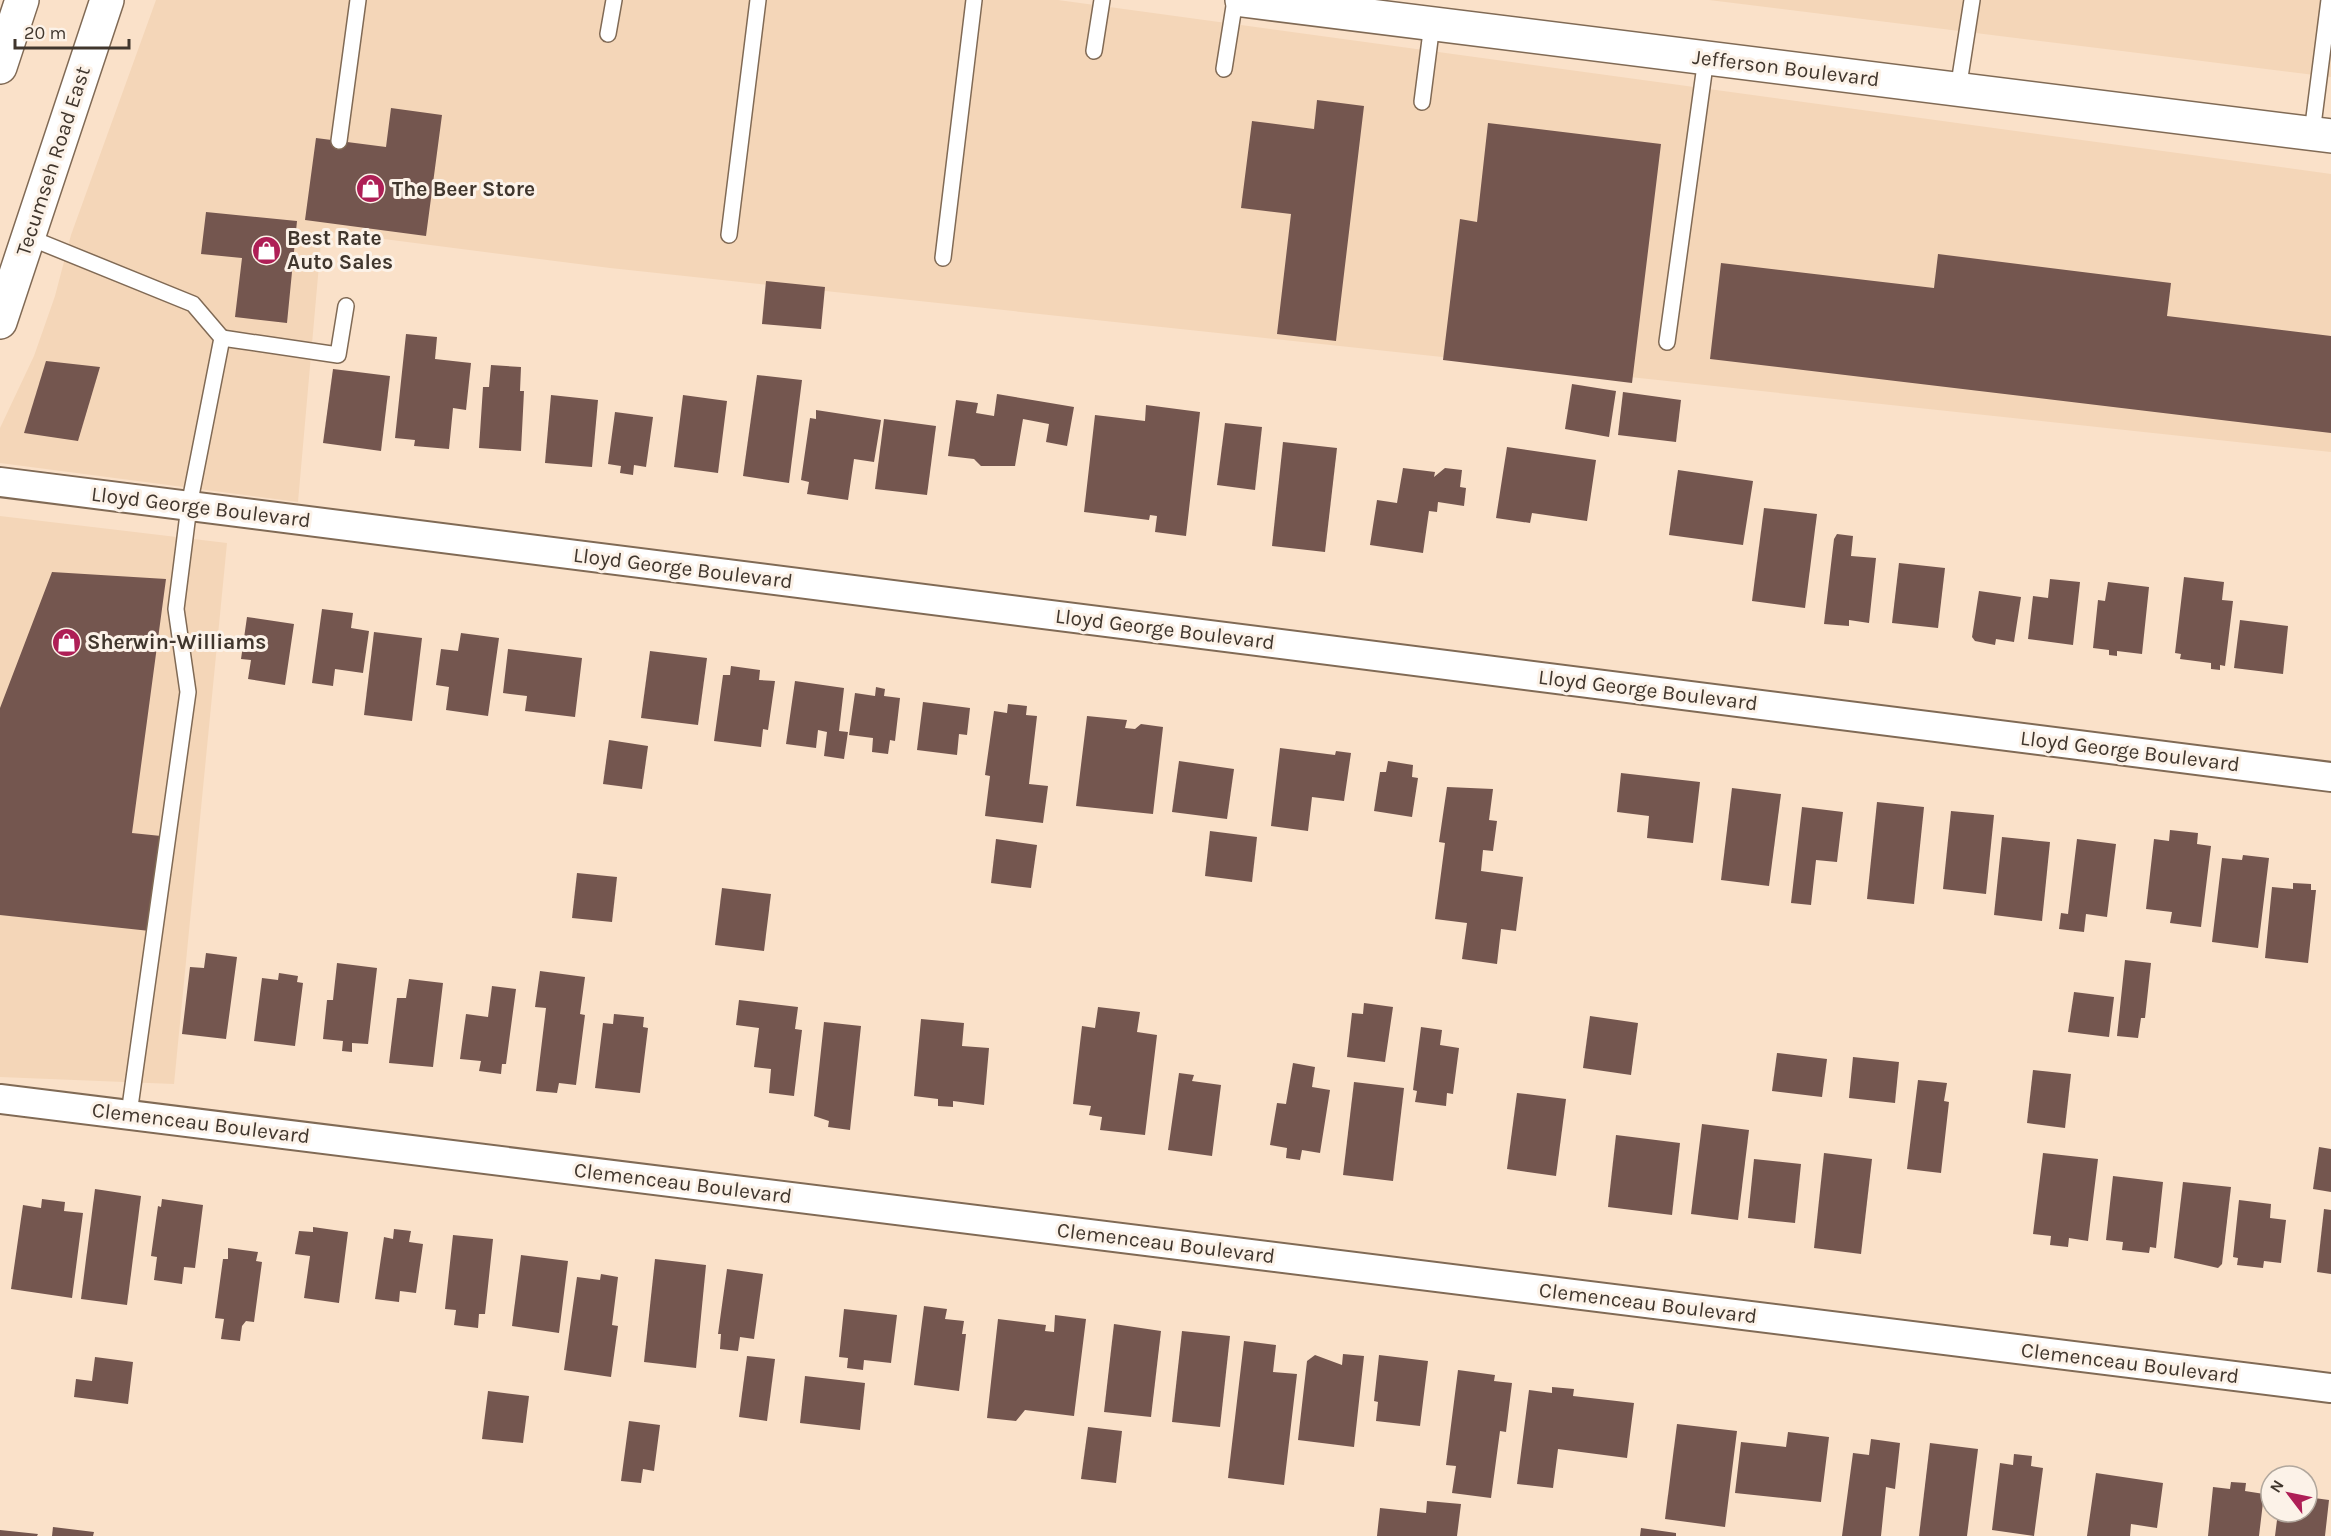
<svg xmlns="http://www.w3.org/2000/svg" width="2331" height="1536" font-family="Karla,sans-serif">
	<rect width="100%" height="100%" fill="#fae1c9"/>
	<g fill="#f4d6b8">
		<polygon points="156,0 1058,0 2331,174 2331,452 610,268 322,231 298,502 0,463 0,428 34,356 55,296 71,235"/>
		<polygon points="1709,0 2331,0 2331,77 2130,52"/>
		<polygon points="0,516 227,543 174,1084 0,1077"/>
	</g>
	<g fill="#74564f">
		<polygon points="1317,100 1364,106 1336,341 1277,334 1291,214 1241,208 1252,121 1314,129"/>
		<polygon points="391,108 442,115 426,236 305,220 316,138 386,147"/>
		<polygon points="1488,123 1661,144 1632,383 1443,360 1460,219 1477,222"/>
		<polygon points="206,212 297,221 287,323 235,317 242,258 201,254"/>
		<polygon points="1938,254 2171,283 2167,316 2331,336 2331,433 1710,359 1721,263 1934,288"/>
		<polygon points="766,281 825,287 821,329 762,324"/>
		<polygon points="406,334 437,337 435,359 471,363 466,410 453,408 449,449 414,446 415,440 395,438"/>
		<polygon points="46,361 100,367 78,441 24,433"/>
		<polygon points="491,365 521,367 520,391 524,391 521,451 479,448 483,387 489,387"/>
		<polygon points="333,369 390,376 381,451 323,443"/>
		<polygon points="757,375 802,380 789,483 743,476"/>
		<polygon points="1572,384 1616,391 1609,437 1565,429"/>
		<polygon points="1623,392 1681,400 1676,442 1618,435"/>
		<polygon points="997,394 1074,407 1067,446 1046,442 1049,424 1023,419 1015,466 981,466 974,459 948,456 956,400 978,403 976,413 994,416"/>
		<polygon points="551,395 598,400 592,467 545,463"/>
		<polygon points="683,395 727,401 718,473 674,467"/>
		<polygon points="1146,405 1200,412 1186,536 1155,532 1157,516 1150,515 1149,520 1084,512 1095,415 1145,421"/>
		<polygon points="816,410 881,420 874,462 854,459 848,500 807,494 809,482 801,480 810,418 816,419"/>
		<polygon points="615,412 653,417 646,467 634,465 633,475 620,473 621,466 608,464"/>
		<polygon points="884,419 936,426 927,495 875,489"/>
		<polygon points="1225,423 1262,427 1255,490 1217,485"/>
		<polygon points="1283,442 1337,448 1325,552 1272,546"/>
		<polygon points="1507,447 1596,460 1587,521 1532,513 1530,523 1496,518"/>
		<polygon points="1403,468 1435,472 1434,477 1445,468 1462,470 1460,487 1466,488 1464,506 1438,502 1437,512 1429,511 1423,553 1370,545 1377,500 1397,503"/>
		<polygon points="1678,470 1753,481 1743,545 1669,535"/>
		<polygon points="1764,508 1817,514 1805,608 1752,601"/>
		<polygon points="1837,534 1853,536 1851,556 1876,558 1869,623 1849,620 1849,626 1824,624 1834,539"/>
		<polygon points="1899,563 1945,568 1938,628 1892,623"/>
		<polygon points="52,572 166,579 132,833 161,836 150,931 0,915 0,708"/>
		<polygon points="2184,577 2224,582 2222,600 2233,601 2225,666 2220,665 2220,670 2211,669 2211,663 2180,659 2181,654 2175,653"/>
		<polygon points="2050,579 2080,582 2073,645 2028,639 2033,596 2048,598"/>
		<polygon points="2108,582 2149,587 2142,654 2117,651 2117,656 2109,655 2109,650 2093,648 2098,600 2105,601"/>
		<polygon points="1979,591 2021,597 2014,642 1996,639 1995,645 1975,641 1972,637"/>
		<polygon points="322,609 353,613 351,628 369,631 363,673 335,669 333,686 312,683"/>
		<polygon points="247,617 294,624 285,685 248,679 251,660 241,659"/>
		<polygon points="2240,620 2288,626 2283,674 2234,668"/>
		<polygon points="374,632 422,638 412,721 364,715"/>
		<polygon points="461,633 499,638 488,716 446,710 449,687 436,685 441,649 458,651"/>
		<polygon points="508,649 582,658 575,717 525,711 527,696 503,693"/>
		<polygon points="650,651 707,658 698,725 641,718"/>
		<polygon points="731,666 760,670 759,680 775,681 768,730 763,729 761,747 714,741 723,675 730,675"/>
		<polygon points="795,681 844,688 839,731 848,732 844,759 824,756 827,732 818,730 816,748 786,744"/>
		<polygon points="876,687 885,689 884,696 900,698 895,741 890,740 888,754 872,752 873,738 849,735 855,693 875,696"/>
		<polygon points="923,702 970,708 967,735 959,734 957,755 917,750"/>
		<polygon points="1008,704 1027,706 1026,715 1037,716 1029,784 1048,786 1043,823 985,816 990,776 985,775 994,711 1007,713"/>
		<polygon points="1087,716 1127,720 1125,728 1135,729 1141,724 1163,727 1153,814 1076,806"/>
		<polygon points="609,740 648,746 642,789 603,784"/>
		<polygon points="1280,748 1335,755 1336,751 1351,753 1344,801 1312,797 1308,831 1271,826"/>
		<polygon points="1179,761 1234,769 1227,819 1172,812"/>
		<polygon points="1388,761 1413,765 1412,777 1418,778 1412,817 1374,811 1380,772 1386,772"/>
		<polygon points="1621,773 1700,782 1693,843 1647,838 1649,816 1617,812"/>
		<polygon points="1447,787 1493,789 1489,820 1497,821 1493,851 1483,850 1481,871 1523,877 1516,931 1501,929 1497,964 1462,959 1467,923 1435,919 1445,843 1439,842"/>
		<polygon points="1732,788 1781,794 1769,886 1721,880"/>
		<polygon points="1877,802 1924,807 1914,904 1867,899"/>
		<polygon points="1802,807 1843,812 1837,862 1816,860 1811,905 1791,903"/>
		<polygon points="1951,811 1994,815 1986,894 1943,889"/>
		<polygon points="2170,830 2198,833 2197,844 2211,846 2201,927 2170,923 2172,912 2146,909 2154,839 2169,841"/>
		<polygon points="1210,831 1257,837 1252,882 1205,876"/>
		<polygon points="2002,837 2050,842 2042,921 1994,915"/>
		<polygon points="996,839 1037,845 1031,888 991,883"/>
		<polygon points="2077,839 2116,844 2107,917 2086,914 2084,932 2059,929 2061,913 2068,914"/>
		<polygon points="2243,855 2269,858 2258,948 2212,942 2222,858 2242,860"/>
		<polygon points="577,873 617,877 612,922 572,918"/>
		<polygon points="2293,883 2311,884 2311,890 2316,890 2308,963 2265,958 2272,887 2293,889"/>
		<polygon points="722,888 771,894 764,951 715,945"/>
		<polygon points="206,953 237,957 226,1039 182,1034 190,967 204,968"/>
		<polygon points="2125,960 2151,963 2145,1018 2141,1018 2138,1038 2117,1036"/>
		<polygon points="337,963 377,968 368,1044 352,1043 352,1052 342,1051 343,1041 323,1039 327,1000 333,1000"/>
		<polygon points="540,971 585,977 580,1014 585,1015 576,1085 559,1083 557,1093 536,1091 546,1008 535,1007"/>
		<polygon points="279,973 298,976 297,982 303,983 295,1046 254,1041 262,978 278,980"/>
		<polygon points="409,979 443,983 433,1067 389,1063 397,998 406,998"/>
		<polygon points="492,986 516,989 506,1064 502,1064 501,1074 479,1071 481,1061 460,1059 466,1014 488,1017"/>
		<polygon points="2074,992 2114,997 2109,1037 2068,1032"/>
		<polygon points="739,1000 798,1007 795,1029 802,1030 794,1096 769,1093 771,1069 754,1067 759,1028 736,1025"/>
		<polygon points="1364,1003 1393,1007 1385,1062 1347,1057 1352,1013 1363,1014"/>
		<polygon points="1098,1007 1140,1012 1137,1032 1157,1035 1145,1135 1100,1130 1102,1117 1089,1115 1091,1106 1073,1104 1082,1026 1095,1028"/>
		<polygon points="614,1014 644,1017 643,1027 648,1028 640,1093 595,1088 603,1023 613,1024"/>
		<polygon points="1590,1016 1638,1023 1631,1075 1583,1068"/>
		<polygon points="921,1019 964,1023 962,1046 989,1048 984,1105 953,1101 953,1107 938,1106 938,1099 914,1096"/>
		<polygon points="824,1022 861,1026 850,1130 828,1127 829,1121 814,1116"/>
		<polygon points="1421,1027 1442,1030 1440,1045 1459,1048 1453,1094 1447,1093 1446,1106 1415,1102 1417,1091 1413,1090"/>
		<polygon points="1777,1053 1827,1059 1822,1097 1772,1091"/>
		<polygon points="1853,1057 1899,1062 1895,1103 1849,1098"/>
		<polygon points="1293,1063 1315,1067 1312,1087 1330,1090 1320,1153 1302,1150 1300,1160 1286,1158 1287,1148 1270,1145 1277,1103 1286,1104"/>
		<polygon points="2033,1070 2071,1074 2065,1128 2027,1123"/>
		<polygon points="1179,1073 1194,1075 1192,1081 1221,1085 1212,1156 1168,1150"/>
		<polygon points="1918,1080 1947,1083 1944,1101 1949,1102 1941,1173 1907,1169"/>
		<polygon points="1354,1082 1404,1088 1393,1181 1343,1175"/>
		<polygon points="1517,1093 1566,1099 1556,1176 1507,1169"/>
		<polygon points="1702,1124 1749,1130 1738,1220 1691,1214"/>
		<polygon points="1616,1135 1680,1143 1672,1215 1608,1207"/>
		<polygon points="2319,1147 2331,1149 2331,1192 2313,1189"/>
		<polygon points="1824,1153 1872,1159 1861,1254 1814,1248"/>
		<polygon points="2043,1153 2098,1159 2088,1241 2069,1238 2068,1247 2050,1245 2051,1236 2033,1234"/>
		<polygon points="1754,1159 1801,1164 1795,1223 1748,1218"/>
		<polygon points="2113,1176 2163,1182 2156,1248 2150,1247 2149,1253 2122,1250 2123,1242 2106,1240"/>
		<polygon points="2183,1182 2231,1187 2222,1264 2218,1268 2174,1258"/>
		<polygon points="95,1189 141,1196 127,1305 81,1299"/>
		<polygon points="42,1199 65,1202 64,1211 83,1213 72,1298 11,1289 23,1205 41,1208"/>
		<polygon points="162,1199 203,1205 195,1268 184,1267 182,1284 154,1280 157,1257 151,1256 158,1206 161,1207"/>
		<polygon points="2239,1200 2271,1204 2270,1218 2286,1220 2281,1263 2264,1261 2263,1268 2237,1265 2238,1258 2233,1257"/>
		<polygon points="2324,1209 2331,1210 2331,1274 2317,1272"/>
		<polygon points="313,1227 348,1232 339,1303 304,1298 310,1256 295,1254 299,1231 313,1232"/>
		<polygon points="394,1229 411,1231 409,1242 423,1244 416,1293 400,1291 399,1302 375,1299 384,1237 393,1239"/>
		<polygon points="453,1235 493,1239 485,1314 479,1314 478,1328 454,1325 456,1310 445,1309"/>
		<polygon points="228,1248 258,1252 256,1261 262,1262 254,1322 246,1321 242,1326 240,1341 221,1339 224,1319 215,1318 223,1259 228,1259"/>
		<polygon points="521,1255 568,1261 559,1333 512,1326"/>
		<polygon points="655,1259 706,1265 696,1368 644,1362"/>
		<polygon points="727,1269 763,1274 754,1339 740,1337 738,1351 720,1349 721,1334 718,1334"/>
		<polygon points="601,1274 618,1277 612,1325 618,1326 611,1377 564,1370 577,1277 600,1280"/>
		<polygon points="924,1306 947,1309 945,1319 964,1321 962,1334 966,1334 959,1391 914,1385"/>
		<polygon points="844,1309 897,1315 891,1363 864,1360 863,1370 847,1368 848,1358 839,1357"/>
		<polygon points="1055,1315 1086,1319 1074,1416 1025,1410 1016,1421 987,1418 998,1319 1046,1325 1045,1331 1054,1332"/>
		<polygon points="1114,1324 1161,1331 1151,1417 1104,1412"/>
		<polygon points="1182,1331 1230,1336 1220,1427 1172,1422"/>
		<polygon points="1244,1341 1276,1345 1273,1372 1297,1374 1284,1485 1228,1478"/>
		<polygon points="1343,1354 1364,1356 1354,1447 1298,1440 1307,1361 1315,1355 1342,1365"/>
		<polygon points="1379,1355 1428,1361 1420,1426 1376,1421 1378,1402 1374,1401"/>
		<polygon points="747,1356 775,1359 767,1421 739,1417"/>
		<polygon points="95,1357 133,1362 128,1404 74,1397 76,1379 92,1381"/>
		<polygon points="1458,1370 1495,1375 1494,1381 1512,1383 1506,1432 1500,1431 1491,1498 1452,1493 1456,1466 1446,1465"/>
		<polygon points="805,1376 865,1383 860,1430 800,1423"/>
		<polygon points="1552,1387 1574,1389 1573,1396 1634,1403 1627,1458 1558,1449 1553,1488 1517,1484 1529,1390 1552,1393"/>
		<polygon points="488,1391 529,1396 523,1443 482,1439"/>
		<polygon points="629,1421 660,1425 654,1471 643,1469 641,1483 621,1481"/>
		<polygon points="1677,1424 1737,1431 1725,1527 1665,1519"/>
		<polygon points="1088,1427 1122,1431 1116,1483 1081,1479"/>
		<polygon points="1788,1432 1829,1437 1821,1502 1735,1493 1741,1442 1786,1447"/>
		<polygon points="1871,1439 1900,1443 1895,1489 1886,1487 1881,1536 1842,1536 1853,1453 1869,1455"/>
		<polygon points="1930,1443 1978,1449 1967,1536 1919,1536"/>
		<polygon points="2014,1454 2032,1456 2031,1466 2043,1468 2034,1536 1992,1530 2000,1463 2013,1465"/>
		<polygon points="2096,1473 2163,1483 2157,1528 2131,1524 2130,1536 2087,1536"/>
		<polygon points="2231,1482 2246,1483 2245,1491 2264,1494 2259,1536 2208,1536 2213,1487 2230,1489"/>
		<polygon points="2307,1497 2329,1500 2325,1536 2275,1536 2278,1512 2307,1512"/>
		<polygon points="1427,1501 1461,1504 1457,1536 1377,1536 1380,1508 1426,1513"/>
		<polygon points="53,1527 94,1532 93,1536 52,1536"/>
		<polygon points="1641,1528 1676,1533 1676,1536 1640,1536"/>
		<polygon points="0,1530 38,1534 37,1536 0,1536"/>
	</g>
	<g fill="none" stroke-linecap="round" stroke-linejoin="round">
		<defs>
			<g id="lane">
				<polyline points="608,34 614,0"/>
				<polyline points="1094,51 1102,0"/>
				<polyline points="1224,69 1235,0"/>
				<polyline points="1958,90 1972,0"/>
				<polyline points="1422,102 1432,24"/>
				<polyline points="2312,133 2329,0"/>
				<polyline points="339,141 358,0"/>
				<polyline points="729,235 758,0"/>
				<polyline points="28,237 193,304 222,338 189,506 176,609 188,692 129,1114"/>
				<polyline points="943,258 974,0"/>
				<polyline points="222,338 338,355 346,306"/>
				<polyline points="1667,342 1706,58"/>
			</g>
			<g id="street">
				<polyline points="0,482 2331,777"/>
				<polyline points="0,1099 2331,1388"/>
			</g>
			<g id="secondary">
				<polyline points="1242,0 2331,136"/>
				<polyline points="0,67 22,0"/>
				<polyline points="0,322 107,0"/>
			</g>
		</defs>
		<use href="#lane" stroke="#806a55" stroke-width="18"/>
		<use href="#street" stroke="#806a55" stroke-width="32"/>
		<use href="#secondary" stroke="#806a55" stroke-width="36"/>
		<use href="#lane" stroke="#fff" stroke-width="15"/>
		<use href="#street" stroke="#fff" stroke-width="28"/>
		<use href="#secondary" stroke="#fff" stroke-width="33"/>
	</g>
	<defs>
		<symbol id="shop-disc" viewBox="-11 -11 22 22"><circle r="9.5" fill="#ae1f56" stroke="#fcf2e8"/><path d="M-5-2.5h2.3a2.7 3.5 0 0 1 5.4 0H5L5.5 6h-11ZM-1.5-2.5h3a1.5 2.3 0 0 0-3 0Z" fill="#fff"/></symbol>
	</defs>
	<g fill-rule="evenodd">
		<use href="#shop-disc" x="354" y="172" width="33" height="33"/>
		<use href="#shop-disc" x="250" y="234" width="33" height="33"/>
		<use href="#shop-disc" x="50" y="626" width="33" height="33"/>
	</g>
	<g text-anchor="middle" stroke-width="6" stroke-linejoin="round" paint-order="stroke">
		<g font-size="21" fill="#40362d" stroke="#fcf2e8">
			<text transform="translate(1786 68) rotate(7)" y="7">Jefferson Boulevard</text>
			<text transform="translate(53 161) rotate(-72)" y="7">Tecumseh Road East</text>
			<text transform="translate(201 507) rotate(7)" y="7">Lloyd George Boulevard</text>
			<text transform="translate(683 568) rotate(7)" y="7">Lloyd George Boulevard</text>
			<text transform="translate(1165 629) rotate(7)" y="7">Lloyd George Boulevard</text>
			<text transform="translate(1648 690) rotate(7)" y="7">Lloyd George Boulevard</text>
			<text transform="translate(2130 751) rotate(7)" y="7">Lloyd George Boulevard</text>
			<text transform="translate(201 1123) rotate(7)" y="7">Clemenceau Boulevard</text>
			<text transform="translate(683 1183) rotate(7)" y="7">Clemenceau Boulevard</text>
			<text transform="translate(1166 1243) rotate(7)" y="7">Clemenceau Boulevard</text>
			<text transform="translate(1648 1303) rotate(7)" y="7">Clemenceau Boulevard</text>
			<text transform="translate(2130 1363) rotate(7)" y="7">Clemenceau Boulevard</text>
		</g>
		<g font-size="21" font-weight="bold" fill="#40362d" stroke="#fcf2e8" text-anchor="start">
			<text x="392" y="196">The Beer Store</text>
			<text x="287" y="245">Best Rate<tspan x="287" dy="24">Auto Sales</tspan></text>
			<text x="87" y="649">Sherwin-Williams</text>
		</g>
	</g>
	<g transform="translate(2289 1494) rotate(302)"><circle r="28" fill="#fcf2e8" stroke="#b1a79d" stroke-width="1.5"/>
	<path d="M0-4.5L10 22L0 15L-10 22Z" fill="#ae1f56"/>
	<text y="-9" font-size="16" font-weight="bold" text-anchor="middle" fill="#40362d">N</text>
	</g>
	<path d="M15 39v9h114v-9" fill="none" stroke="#40362d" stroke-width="3"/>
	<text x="24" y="39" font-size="18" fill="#40362d" stroke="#fcf2e8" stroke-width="4.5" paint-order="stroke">20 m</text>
</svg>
